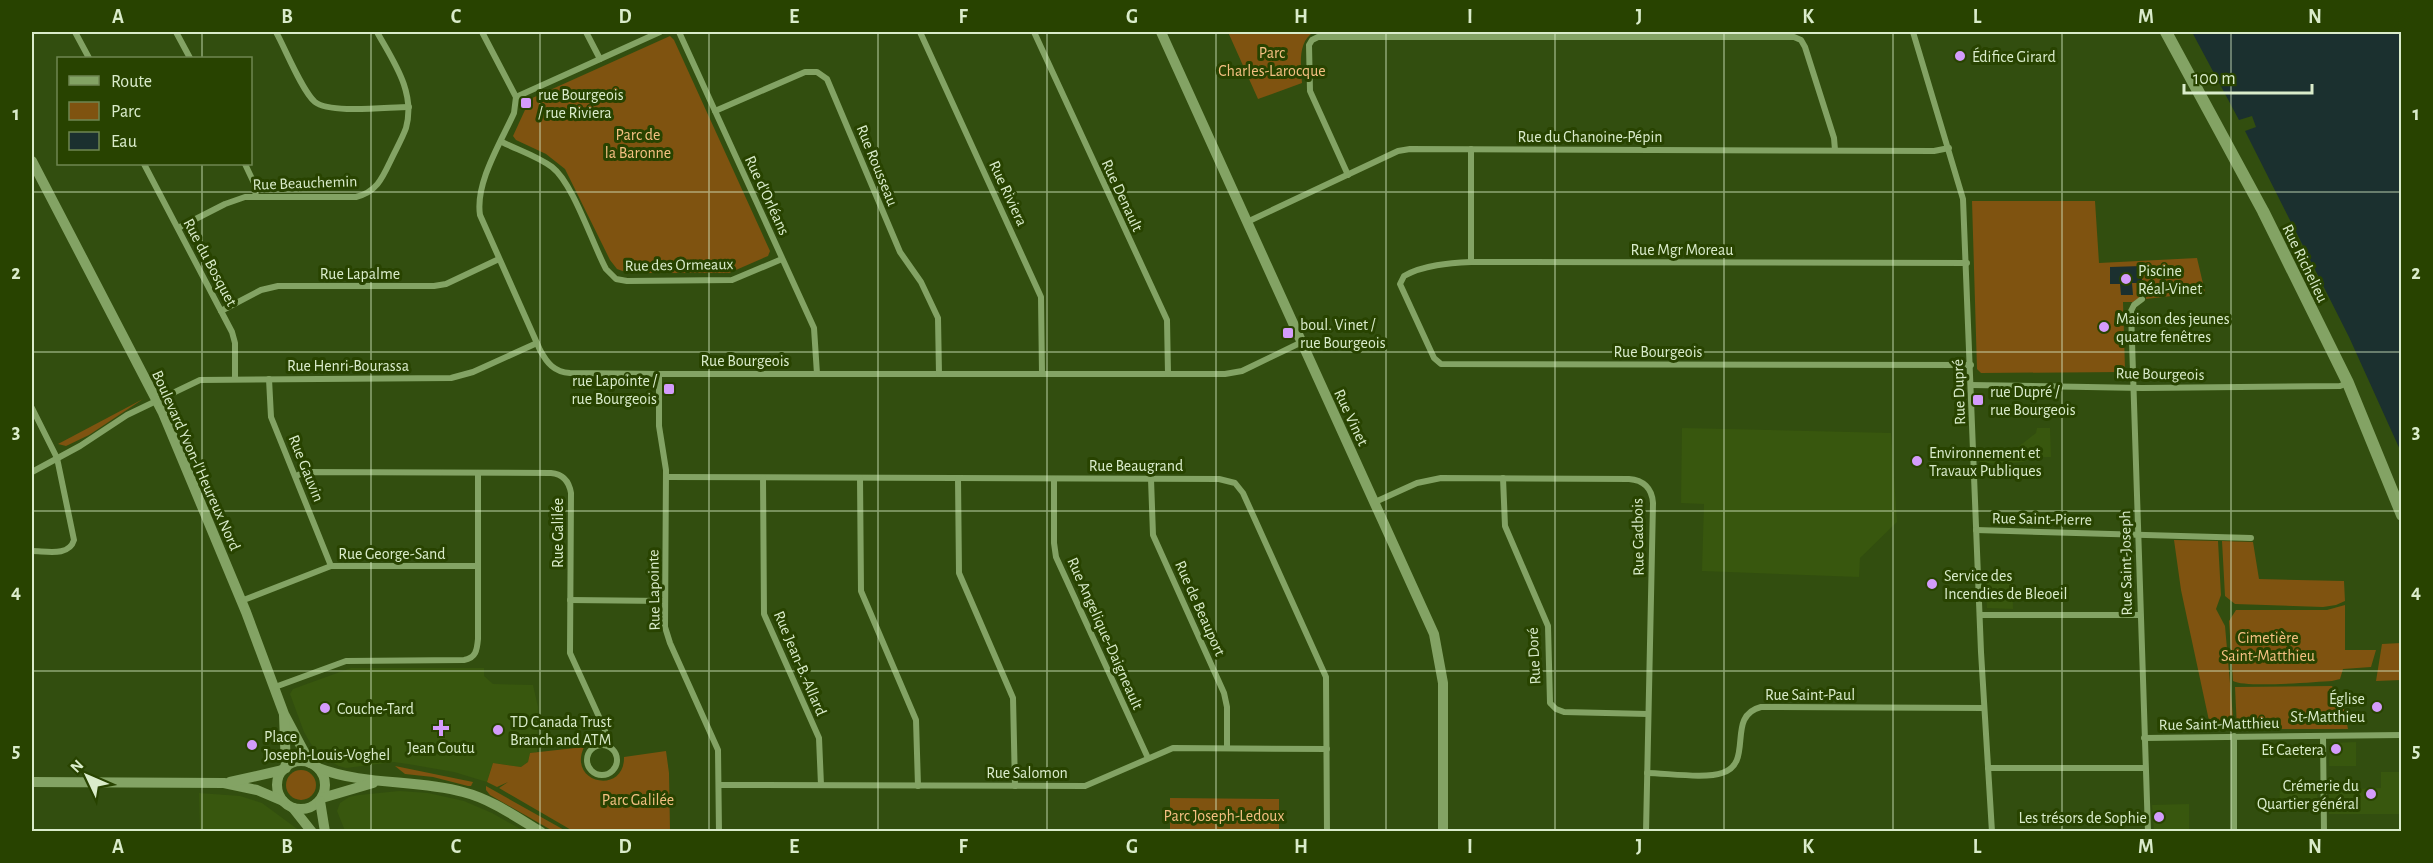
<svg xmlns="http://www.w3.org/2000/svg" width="2433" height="863" font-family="'Alegreya Sans',sans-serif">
	<rect width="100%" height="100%" fill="#324e0f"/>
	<g fill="#38570e">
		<polygon points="1682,428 1891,433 1897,522 1860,558 1859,577 1702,571 1704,504 1681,503"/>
		<polygon points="2037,428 2050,428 2051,457 2035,457 2023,462 1996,464 1980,462 1980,452 2013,451 2036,433"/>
		<polygon points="2012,572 2013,609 1987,608 1985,573"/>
		<polygon points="351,668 484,668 484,676 493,684 533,685 538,707 537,752 530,753 528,762 521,767 493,763 487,782 454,772 408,764 394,762 346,768 339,766 328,760 311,744 304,732 290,694 293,689"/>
		<polygon points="2356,742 2356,766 2329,766 2330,743"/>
		<polygon points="2381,772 2401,772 2401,814 2329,814 2329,790 2381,788"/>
		<polygon points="2280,788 2317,789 2318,811 2279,810"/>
		<polygon points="399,791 428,793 464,801 492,813 524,831 345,831 337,811 340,803 349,797 359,795"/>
		<polygon points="199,793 240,796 262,803 300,831 200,831"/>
		<polygon points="2189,804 2189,831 2154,831 2152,805"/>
	</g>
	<g fill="#7f5310">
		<path d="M1228,32H1314C1297,42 1301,65 1302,83L1258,99Z"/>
		<polygon points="670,36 674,40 770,251 768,256 729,273 628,273 617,269 610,260 565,169 546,154 516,140 513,136 530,99"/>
		<polygon points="1972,201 2095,201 2099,263 2197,258 2205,292 2146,299 2146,294 2133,302 2123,302 2125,369 2122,372 1981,373 1977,369"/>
		<polygon points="143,399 89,435 66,446 58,444"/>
		<polygon points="2174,540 2218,541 2221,595 2216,609 2225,626 2234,729 2211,730 2181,590"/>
		<polygon points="2222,541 2253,542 2259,579 2344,581 2345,601 2336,605 2323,607 2235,604 2225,596"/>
		<path d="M2345,605V650H2376L2371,667L2343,669L2340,679L2332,681C2314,682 2245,688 2233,681L2229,621L2236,610H2327Z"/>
		<polygon points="2401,643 2401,680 2376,681 2382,644"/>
		<polygon points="2332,686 2344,709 2348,729 2237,729 2235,687"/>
		<path d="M584,747C567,784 625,795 624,757L666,751L669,773L670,831H573L499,788L508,782L497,787L487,782L493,763L521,767L528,762L530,753Z"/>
		<polygon points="395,766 473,782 471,786 468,786 433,777 405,774"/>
		<circle cx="301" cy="785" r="15"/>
		<polygon points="486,786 566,831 553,831 490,795 486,790"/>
		<polygon points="1170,798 1279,799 1279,831 1170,831"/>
	</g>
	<g fill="#1b302f">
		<polygon points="2192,32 2401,32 2401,452 2349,337 2245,131 2256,127 2252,116 2239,120"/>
		<polygon points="2142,266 2142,283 2132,283 2133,295 2121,295 2120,284 2110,284 2110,267"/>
	</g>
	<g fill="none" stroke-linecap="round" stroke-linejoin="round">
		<g stroke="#83a364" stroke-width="6">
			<polyline points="75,32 89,58"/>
			<polyline points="176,32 190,58"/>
			<path d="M276,32C285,48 302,91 315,102C330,114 388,107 409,107"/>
			<path d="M482,32L516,97L514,113C501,142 475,183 480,215L540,350C547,363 554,372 570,373L659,374H1225L1242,371L1302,342"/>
			<polyline points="586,32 600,59"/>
			<polyline points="679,32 814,328 817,374"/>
			<polyline points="920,32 1041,297 1042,374"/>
			<polyline points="1034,32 1167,320 1168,374"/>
			<polyline points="1913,32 1963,199 1981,652 1992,832"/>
			<polyline points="516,97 660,32"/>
			<polyline points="715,111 805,72 817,72 827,79 900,252 921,282 938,318 939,374"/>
			<path d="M502,142C518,150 537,156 552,167C573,183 592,243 606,269L616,279L627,281L732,280L782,259"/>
			<polyline points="144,164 232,332 235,343 235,379"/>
			<polyline points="245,164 254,183 256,197"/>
			<polyline points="1348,175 1310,91 1309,45 1312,40 1318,37 1794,37 1801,40 1805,47 1834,138 1835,150"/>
			<polyline points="1247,222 1398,151 1410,149 1934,151 1949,148"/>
			<path d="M178,228L225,204L245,197H356C376,192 382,179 390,162C395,151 402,139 406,128C416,92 393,61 377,32"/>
			<polyline points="1471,262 1471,149"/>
			<path d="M1967,263L1471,262C1450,263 1423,265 1404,276L1400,284L1434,358L1441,364L1971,365"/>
			<polyline points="2142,299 2134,305 2131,311 2148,832"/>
			<polyline points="221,311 261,290 278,286 434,286 446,284 499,259"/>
			<polyline points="659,374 659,426 666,470 665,627 670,643 718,750 719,832"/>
			<polyline points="269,379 271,417 331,566"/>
			<polyline points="1971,385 2142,388 2340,386 2348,383"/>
			<path d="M32,408L57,458L74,540C69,557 46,551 32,551"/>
			<polyline points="32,472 80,446 127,415 200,380 451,378 473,372 537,343"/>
			<path d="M296,476L305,472L551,473C563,474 569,481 571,493L570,653L605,730L606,745"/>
			<polyline points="666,477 1219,479 1235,483 1243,493 1326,677 1327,832"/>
			<polyline points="763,478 764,614 819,738 821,785"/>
			<polyline points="860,478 861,591 916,720 918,786"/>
			<polyline points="958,478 959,573 1013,698 1015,786"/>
			<polyline points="1503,478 1505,526 1548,626 1550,703 1556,709 1564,712 1648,714"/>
			<polyline points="1054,479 1054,543 1056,557 1148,758"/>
			<polyline points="1151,479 1153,535 1224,693 1227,707 1227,747"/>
			<path d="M1375,502L1417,483L1441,478L1629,479C1643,480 1652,488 1653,503L1646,832"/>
			<polyline points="1976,530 2251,538"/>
			<polyline points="570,600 665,601"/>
			<polyline points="241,601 331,566 478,566"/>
			<polyline points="1980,615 2140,615"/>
			<path d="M275,687L346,661L464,660C476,658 477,650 478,639V473"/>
			<polyline points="2234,736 2234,832"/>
			<polyline points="2323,736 2324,832"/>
			<polyline points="2144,738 2402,735"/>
			<circle cx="602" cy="760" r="15"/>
			<polyline points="1988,768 2145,768"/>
			<path d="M1647,773C1665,773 1706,779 1722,773C1755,763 1725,716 1761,707L1983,708"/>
			<polyline points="719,785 1085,786 1173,748 1327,749"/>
		</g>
		<g stroke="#83a364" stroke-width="10">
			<polyline points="1161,32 1434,634 1443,683 1443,832"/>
			<polyline points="32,161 163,413 246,612 284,714 310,763"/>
			<polyline points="284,715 286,768"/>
			<circle cx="301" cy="785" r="24"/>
			<path d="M318,768C365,786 415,779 463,792C491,799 516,817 541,832"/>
			<polyline points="32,782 224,783 257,790 283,801"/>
			<polyline points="230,782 283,770"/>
			<polyline points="322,798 373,783"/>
			<polyline points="320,801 325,832"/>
			<polyline points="293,808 312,832"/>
		</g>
		<polyline stroke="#83a364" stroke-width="12" points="2166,32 2263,211 2348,383 2402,515"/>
	</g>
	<path fill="none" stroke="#daeccb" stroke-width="1.5" stroke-opacity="0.55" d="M202,32V58M371,32V832M540,32V832M709,32V832M878,32V832M1047,32V832M1216,32V832M1386,32V832M1555,32V832M1724,32V832M1893,32V832M2062,32V832M2231,32V832M202,164V832M32,192H2402M32,352H2402M32,511H2402M32,671H2402"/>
	<g fill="#d49cfb" stroke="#284300" stroke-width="2">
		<circle cx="1960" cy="56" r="6"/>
		<rect x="520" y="97" width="12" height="12" rx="3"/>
		<circle cx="2126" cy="279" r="6"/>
		<circle cx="2104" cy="327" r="6"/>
		<rect x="1282" y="327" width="12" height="12" rx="3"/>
		<rect x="663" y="383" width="12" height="12" rx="3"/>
		<rect x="1972" y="394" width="12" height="12" rx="3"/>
		<circle cx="1917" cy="461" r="6"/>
		<circle cx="1932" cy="584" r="6"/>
		<circle cx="2377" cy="707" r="6"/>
		<circle cx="325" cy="708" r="6"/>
		<path d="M438 719h6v6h6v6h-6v6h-6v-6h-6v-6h6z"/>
		<circle cx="498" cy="730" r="6"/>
		<circle cx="252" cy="745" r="6"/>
		<circle cx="2336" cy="749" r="6"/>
		<circle cx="2371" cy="794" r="6"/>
		<circle cx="2159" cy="817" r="6"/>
	</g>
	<g text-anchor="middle" stroke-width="6" stroke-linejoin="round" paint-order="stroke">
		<g font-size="16" fill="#f5c082" stroke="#284300">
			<text x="1272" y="58">Parc<tspan x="1272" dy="18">Charles-Larocque</tspan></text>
			<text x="638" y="140">Parc de<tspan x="638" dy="18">la Baronne</tspan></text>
			<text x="2268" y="643">Cimetière<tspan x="2268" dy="18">Saint-Matthieu</tspan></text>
			<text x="638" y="805">Parc Galilée</text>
			<text x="1224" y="821">Parc Joseph-Ledoux</text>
		</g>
		<g font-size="16" fill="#daeccb" stroke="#284300" text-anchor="start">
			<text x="1972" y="62">Édifice Girard</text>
			<text x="538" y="100">rue Bourgeois<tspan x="538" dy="18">/ rue Riviera</tspan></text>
			<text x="2138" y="276">Piscine<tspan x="2138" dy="18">Réal-Vinet</tspan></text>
			<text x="2116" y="324">Maison des jeunes<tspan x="2116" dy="18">quatre fenêtres</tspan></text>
			<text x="1300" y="330">boul. Vinet /<tspan x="1300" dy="18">rue Bourgeois</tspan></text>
			<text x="657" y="386" text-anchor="end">rue Lapointe /<tspan x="657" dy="18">rue Bourgeois</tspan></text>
			<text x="1990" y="397">rue Dupré /<tspan x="1990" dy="18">rue Bourgeois</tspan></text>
			<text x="1929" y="458">Environnement et<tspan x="1929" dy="18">Travaux Publiques</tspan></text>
			<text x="1944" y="581">Service des<tspan x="1944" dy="18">Incendies de Bleoeil</tspan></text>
			<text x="2365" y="704" text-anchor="end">Église<tspan x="2365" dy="18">St-Matthieu</tspan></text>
			<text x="337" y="714">Couche-Tard</text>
			<text x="510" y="727">TD Canada Trust<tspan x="510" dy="18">Branch and ATM</tspan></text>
			<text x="264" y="742">Place<tspan x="264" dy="18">Joseph-Louis-Voghel</tspan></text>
			<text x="441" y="753" text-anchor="middle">Jean Coutu</text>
			<text x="2324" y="755" text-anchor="end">Et Caetera</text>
			<text x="2359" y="791" text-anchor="end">Crémerie du<tspan x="2359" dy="18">Quartier général</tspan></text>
			<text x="2147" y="823" text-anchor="end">Les trésors de Sophie</text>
		</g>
		<g font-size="16" fill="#daeccb" stroke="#284300">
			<text x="1590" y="142">Rue du Chanoine-Pépin</text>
			<text transform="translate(878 165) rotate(68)" y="6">Rue Rousseau</text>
			<text transform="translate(305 182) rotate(-2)" y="6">Rue Beauchemin</text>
			<text transform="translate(1009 193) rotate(65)" y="6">Rue Riviera</text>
			<text transform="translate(768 195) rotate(65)" y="6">Rue d'Orléans</text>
			<text transform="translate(1123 195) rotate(65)" y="6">Rue Denault</text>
			<text x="1682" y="255">Rue Mgr Moreau</text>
			<text transform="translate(211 262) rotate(62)" y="6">Rue du Bosquet</text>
			<text transform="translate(2306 263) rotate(64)" y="6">Rue Richelieu</text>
			<text transform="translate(679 264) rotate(-1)" y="6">Rue des Ormeaux</text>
			<text x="360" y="279">Rue Lapalme</text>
			<text x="1658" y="357">Rue Bourgeois</text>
			<text x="745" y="366">Rue Bourgeois</text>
			<text x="348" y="371">Rue Henri-Bourassa</text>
			<text transform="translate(2160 373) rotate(1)" y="6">Rue Bourgeois</text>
			<text transform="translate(1958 392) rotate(-92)" y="6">Rue Dupré</text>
			<text transform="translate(1352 417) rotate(65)" y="6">Rue Vinet</text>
			<text transform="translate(197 460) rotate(66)" y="6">Boulevard Yvon-l'Heureux Nord</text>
			<text x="1136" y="471">Rue Beaugrand</text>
			<text transform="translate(307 468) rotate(68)" y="6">Rue Gauvin</text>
			<text transform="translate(2042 518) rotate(1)" y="6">Rue Saint-Pierre</text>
			<text transform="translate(557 533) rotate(-90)" y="6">Rue Galilée</text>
			<text transform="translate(1637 537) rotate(-91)" y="6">Rue Gadbois</text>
			<text x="392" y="559">Rue George-Sand</text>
			<text transform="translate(2125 563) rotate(-91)" y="6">Rue Saint-Joseph</text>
			<text transform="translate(653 590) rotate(-91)" y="6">Rue Lapointe</text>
			<text transform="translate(1201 608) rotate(66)" y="6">Rue de Beauport</text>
			<text transform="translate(1106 633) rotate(66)" y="6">Rue Angelique-Daigneault</text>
			<text transform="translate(1533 656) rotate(-93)" y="6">Rue Doré</text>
			<text transform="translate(801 663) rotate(67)" y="6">Rue Jean-B.-Allard</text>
			<text x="1810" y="700">Rue Saint-Paul</text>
			<text transform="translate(2219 723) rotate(-1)" y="6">Rue Saint-Matthieu</text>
			<text x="1027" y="778">Rue Salomon</text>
		</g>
	</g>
	<rect width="2433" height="863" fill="none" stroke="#284300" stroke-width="66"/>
	<rect x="57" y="57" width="195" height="108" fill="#284300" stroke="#6f8751" stroke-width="1.5"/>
	<rect x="69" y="76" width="30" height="9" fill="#83a364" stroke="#6f8751" stroke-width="1.5"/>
	<text x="111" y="87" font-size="18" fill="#daeccb">Route</text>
	<rect x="69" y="102" width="30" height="18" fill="#7f5310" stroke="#6f8751" stroke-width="1.5"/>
	<text x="111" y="117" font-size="18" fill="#daeccb">Parc</text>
	<rect x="69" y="132" width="30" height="18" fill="#1b302f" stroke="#6f8751" stroke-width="1.5"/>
	<text x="111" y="147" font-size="18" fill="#daeccb">Eau</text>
	<g transform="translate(87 776) rotate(314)" stroke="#284300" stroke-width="4.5" paint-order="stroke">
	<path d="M0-4.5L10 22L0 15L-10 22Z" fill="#daeccb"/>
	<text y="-9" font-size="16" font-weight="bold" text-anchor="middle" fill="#daeccb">N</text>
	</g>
	<path d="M2184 84v9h128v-9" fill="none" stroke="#daeccb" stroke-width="3"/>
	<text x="2193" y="84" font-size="18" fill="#daeccb" stroke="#284300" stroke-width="4.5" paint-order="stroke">100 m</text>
	<rect x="33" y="33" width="2367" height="797" fill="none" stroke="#daeccb" stroke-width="2"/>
	<g font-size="20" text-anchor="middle" font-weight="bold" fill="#daeccb">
		<text x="118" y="23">A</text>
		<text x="287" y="23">B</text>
		<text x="456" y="23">C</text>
		<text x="625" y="23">D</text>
		<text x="794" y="23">E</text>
		<text x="963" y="23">F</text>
		<text x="1132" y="23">G</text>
		<text x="1301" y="23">H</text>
		<text x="1470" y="23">I</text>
		<text x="1639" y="23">J</text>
		<text x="1808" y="23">K</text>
		<text x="1977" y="23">L</text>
		<text x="2146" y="23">M</text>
		<text x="2315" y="23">N</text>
		<text x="16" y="120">1</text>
		<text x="2416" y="120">1</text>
		<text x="16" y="279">2</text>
		<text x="2416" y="279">2</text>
		<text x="16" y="438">3</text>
		<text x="2416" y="438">3</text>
		<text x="16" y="598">4</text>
		<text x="2416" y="598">4</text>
		<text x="16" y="757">5</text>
		<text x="2416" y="757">5</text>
		<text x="118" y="853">A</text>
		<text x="287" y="853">B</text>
		<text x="456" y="853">C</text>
		<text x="625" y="853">D</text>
		<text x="794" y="853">E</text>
		<text x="963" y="853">F</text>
		<text x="1132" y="853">G</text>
		<text x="1301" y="853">H</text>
		<text x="1470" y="853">I</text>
		<text x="1639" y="853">J</text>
		<text x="1808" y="853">K</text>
		<text x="1977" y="853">L</text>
		<text x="2146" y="853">M</text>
		<text x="2315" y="853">N</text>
	</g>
</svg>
